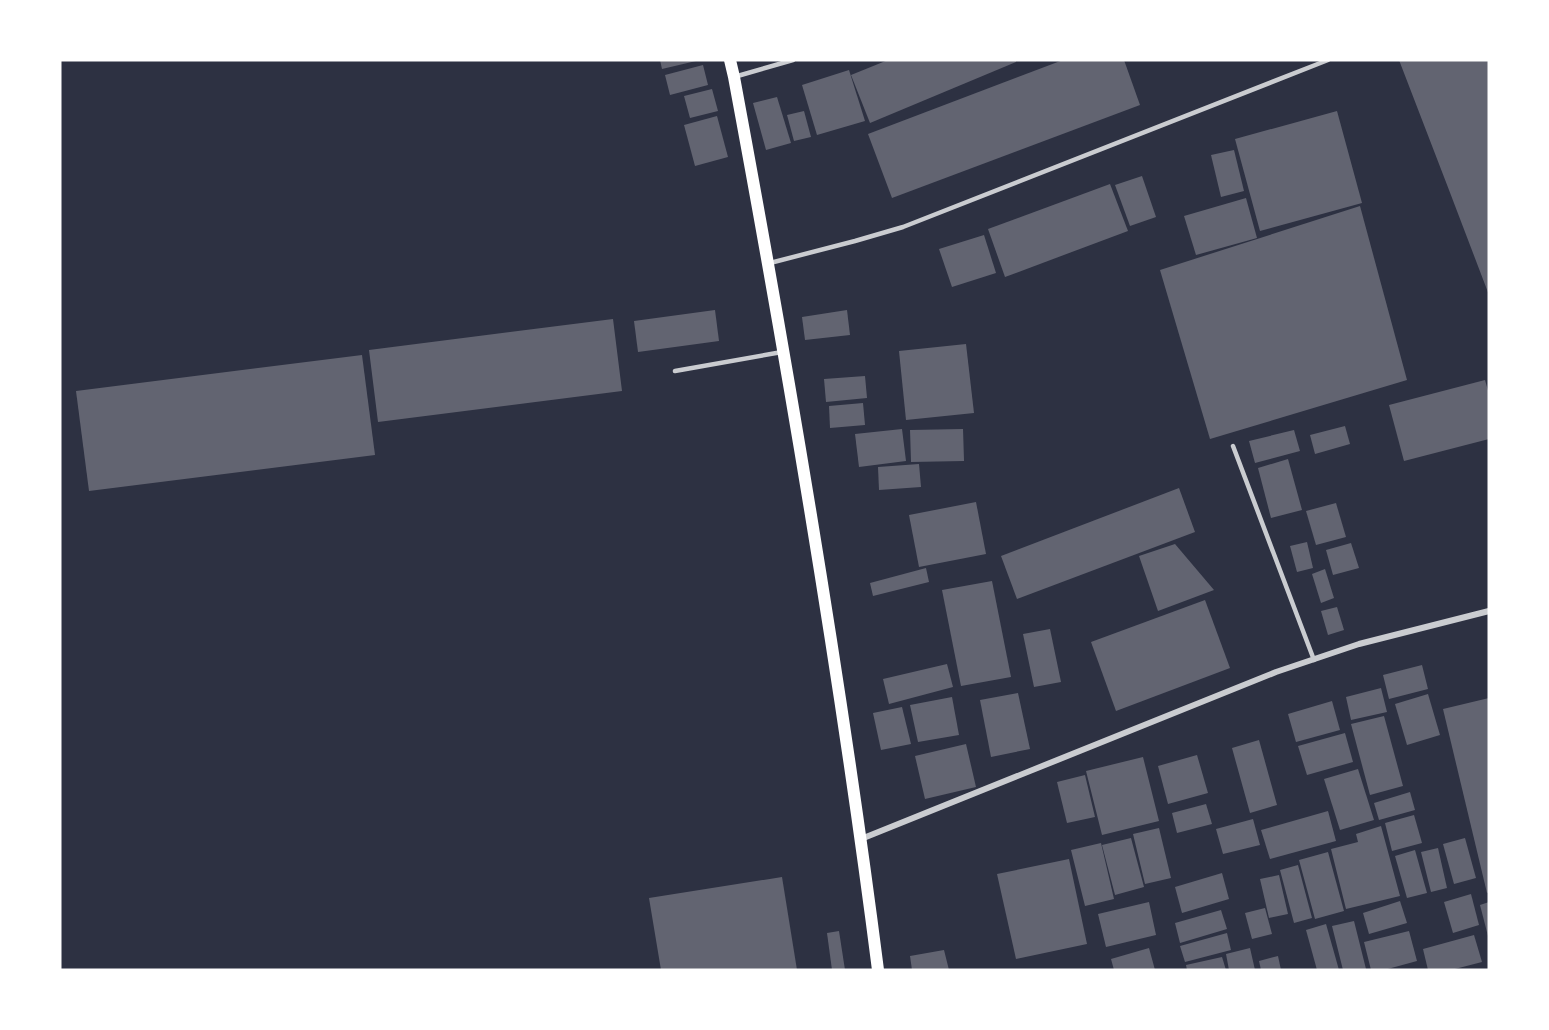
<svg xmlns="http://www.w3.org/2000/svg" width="1549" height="1030" font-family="Roboto,sans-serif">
	<rect width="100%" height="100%" fill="#2d3142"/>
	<g fill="#626471">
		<polygon points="660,60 695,60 696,61 662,69"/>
		<polygon points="888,60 1016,60 1016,62 870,123 851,75"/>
		<polygon points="1063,60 1124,60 1140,105 892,198 868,134"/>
		<polygon points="1399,60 1489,60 1489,295 1449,190"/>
		<polygon points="703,65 708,85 670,95 665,75"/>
		<polygon points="849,70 865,121 817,135 802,85"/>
		<polygon points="712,89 718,111 690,118 684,96"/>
		<polygon points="777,97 791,143 766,150 753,103"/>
		<polygon points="804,111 811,137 794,141 787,115"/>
		<polygon points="1337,111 1362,203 1260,231 1235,139"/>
		<polygon points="717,116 728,157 695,166 684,125"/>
		<polygon points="1234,150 1244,191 1221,197 1211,155"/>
		<polygon points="1142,176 1156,217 1130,226 1115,185"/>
		<polygon points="1110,184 1128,231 1005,277 988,229"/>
		<polygon points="1246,198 1257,238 1196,255 1184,216"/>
		<polygon points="1360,206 1407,380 1210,439 1160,270"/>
		<polygon points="984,235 996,273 952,287 939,249"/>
		<polygon points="715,310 719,341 638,352 634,321"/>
		<polygon points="847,310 850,335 805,340 802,317"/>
		<polygon points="613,319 622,391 378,422 369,350"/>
		<polygon points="966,344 974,413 906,420 899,351"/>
		<polygon points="362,355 375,455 89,491 76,391"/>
		<polygon points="865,376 867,398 826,402 824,379"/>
		<polygon points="1485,380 1489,394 1489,439 1404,461 1389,405"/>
		<polygon points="863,403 865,425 830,428 829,406"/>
		<polygon points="1345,426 1350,444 1315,454 1310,435"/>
		<polygon points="902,429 906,461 859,467 855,434"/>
		<polygon points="963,429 964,461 911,462 910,430"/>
		<polygon points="1294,430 1300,451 1255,463 1249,441"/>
		<polygon points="1288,459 1302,510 1271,518 1258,468"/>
		<polygon points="919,464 921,487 879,490 878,467"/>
		<polygon points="1179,488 1195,532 1017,599 1001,556"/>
		<polygon points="976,502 986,554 919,567 909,515"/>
		<polygon points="1336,503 1346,537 1316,545 1306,511"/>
		<polygon points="1307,542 1313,568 1297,572 1290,546"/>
		<polygon points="1351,543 1359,568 1333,575 1326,550"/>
		<polygon points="1175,544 1214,590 1158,611 1139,556"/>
		<polygon points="926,568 929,582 873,596 870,583"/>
		<polygon points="1325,569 1334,598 1321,603 1312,574"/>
		<polygon points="992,581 1011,677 961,686 942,590"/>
		<polygon points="1205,600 1230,668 1116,711 1091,642"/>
		<polygon points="1337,607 1344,630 1328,635 1321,611"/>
		<polygon points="1050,629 1061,682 1034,687 1023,634"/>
		<polygon points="947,664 953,687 889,704 883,679"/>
		<polygon points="1422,665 1428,689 1389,699 1383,675"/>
		<polygon points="1381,688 1387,712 1351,720 1346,697"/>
		<polygon points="1018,693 1030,749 991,757 980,700"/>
		<polygon points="1428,694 1440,735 1407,745 1395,704"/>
		<polygon points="952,697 959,735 918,742 910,705"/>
		<polygon points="1489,698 1489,892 1487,893 1443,709"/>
		<polygon points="1332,701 1340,730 1296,742 1288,714"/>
		<polygon points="902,707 911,744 881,750 873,713"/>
		<polygon points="1384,716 1403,786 1370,795 1351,724"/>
		<polygon points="1345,733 1353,762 1307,775 1298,746"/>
		<polygon points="1259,740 1277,805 1250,813 1232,748"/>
		<polygon points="966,744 976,787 925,799 915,756"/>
		<polygon points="1197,755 1208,793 1168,804 1158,766"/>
		<polygon points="1143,757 1159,821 1102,835 1086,771"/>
		<polygon points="1358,769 1374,820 1340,830 1324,779"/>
		<polygon points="1085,775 1095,817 1067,823 1057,782"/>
		<polygon points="1410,792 1415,810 1379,820 1374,803"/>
		<polygon points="1206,804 1212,824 1177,833 1172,813"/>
		<polygon points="1328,811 1336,841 1270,859 1261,830"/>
		<polygon points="1414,815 1422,843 1392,851 1385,823"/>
		<polygon points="1253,819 1260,845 1223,854 1216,829"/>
		<polygon points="1381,826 1400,896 1346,909 1331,849 1358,842 1356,834"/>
		<polygon points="1159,828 1171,878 1145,884 1133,834"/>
		<polygon points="1131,838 1144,887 1115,895 1102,845"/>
		<polygon points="1465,838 1476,878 1454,884 1443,844"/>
		<polygon points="1101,843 1114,899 1085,906 1071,850"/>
		<polygon points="1438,848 1447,888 1431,892 1421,852"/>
		<polygon points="1415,850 1427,893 1407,898 1395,856"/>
		<polygon points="1328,852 1344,911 1315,919 1299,860"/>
		<polygon points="1069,859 1087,944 1016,959 997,874"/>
		<polygon points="1298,865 1312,918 1294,923 1280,870"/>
		<polygon points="1222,873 1229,899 1182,913 1175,887"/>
		<polygon points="1279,875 1288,914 1269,918 1260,879"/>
		<polygon points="782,877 797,970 661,970 649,898"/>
		<polygon points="1471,894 1479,925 1453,933 1444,902"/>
		<polygon points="1400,901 1407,923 1369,934 1363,913"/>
		<polygon points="1149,902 1156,935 1106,947 1098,914"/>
		<polygon points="1489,902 1489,936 1488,936 1480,905"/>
		<polygon points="1265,908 1272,934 1252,939 1245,913"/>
		<polygon points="1221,910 1227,929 1180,943 1175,923"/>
		<polygon points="1354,921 1366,969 1343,970 1332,926"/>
		<polygon points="1326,924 1339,970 1317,970 1306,930"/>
		<polygon points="839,931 845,970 832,970 827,933"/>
		<polygon points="1409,931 1417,961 1384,970 1371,970 1364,942"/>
		<polygon points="1227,933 1231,950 1185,962 1180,946"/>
		<polygon points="1474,935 1482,962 1451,970 1428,970 1423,949"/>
		<polygon points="1149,948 1155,970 1114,970 1111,959"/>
		<polygon points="1250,948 1255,970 1229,970 1226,954"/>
		<polygon points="944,950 949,970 912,970 910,956"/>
		<polygon points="1278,956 1281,970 1261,970 1259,961"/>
		<polygon points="1222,957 1226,970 1187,970 1186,965"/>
	</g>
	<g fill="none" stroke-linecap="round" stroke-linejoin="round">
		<g stroke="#caccd0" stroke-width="4.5">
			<polyline points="734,77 793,60"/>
			<polyline points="770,263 855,241 903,227 1328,60"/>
			<polyline points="675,371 782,352"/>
			<polyline points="1233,446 1314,660"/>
		</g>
		<polyline stroke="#caccd0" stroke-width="6" points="861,839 1276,672 1359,644 1489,611"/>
		<path stroke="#fff" stroke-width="12" d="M730,60L734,77C789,373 840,671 878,970"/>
	</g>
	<rect width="1549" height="1030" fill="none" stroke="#ffffff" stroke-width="123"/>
</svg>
